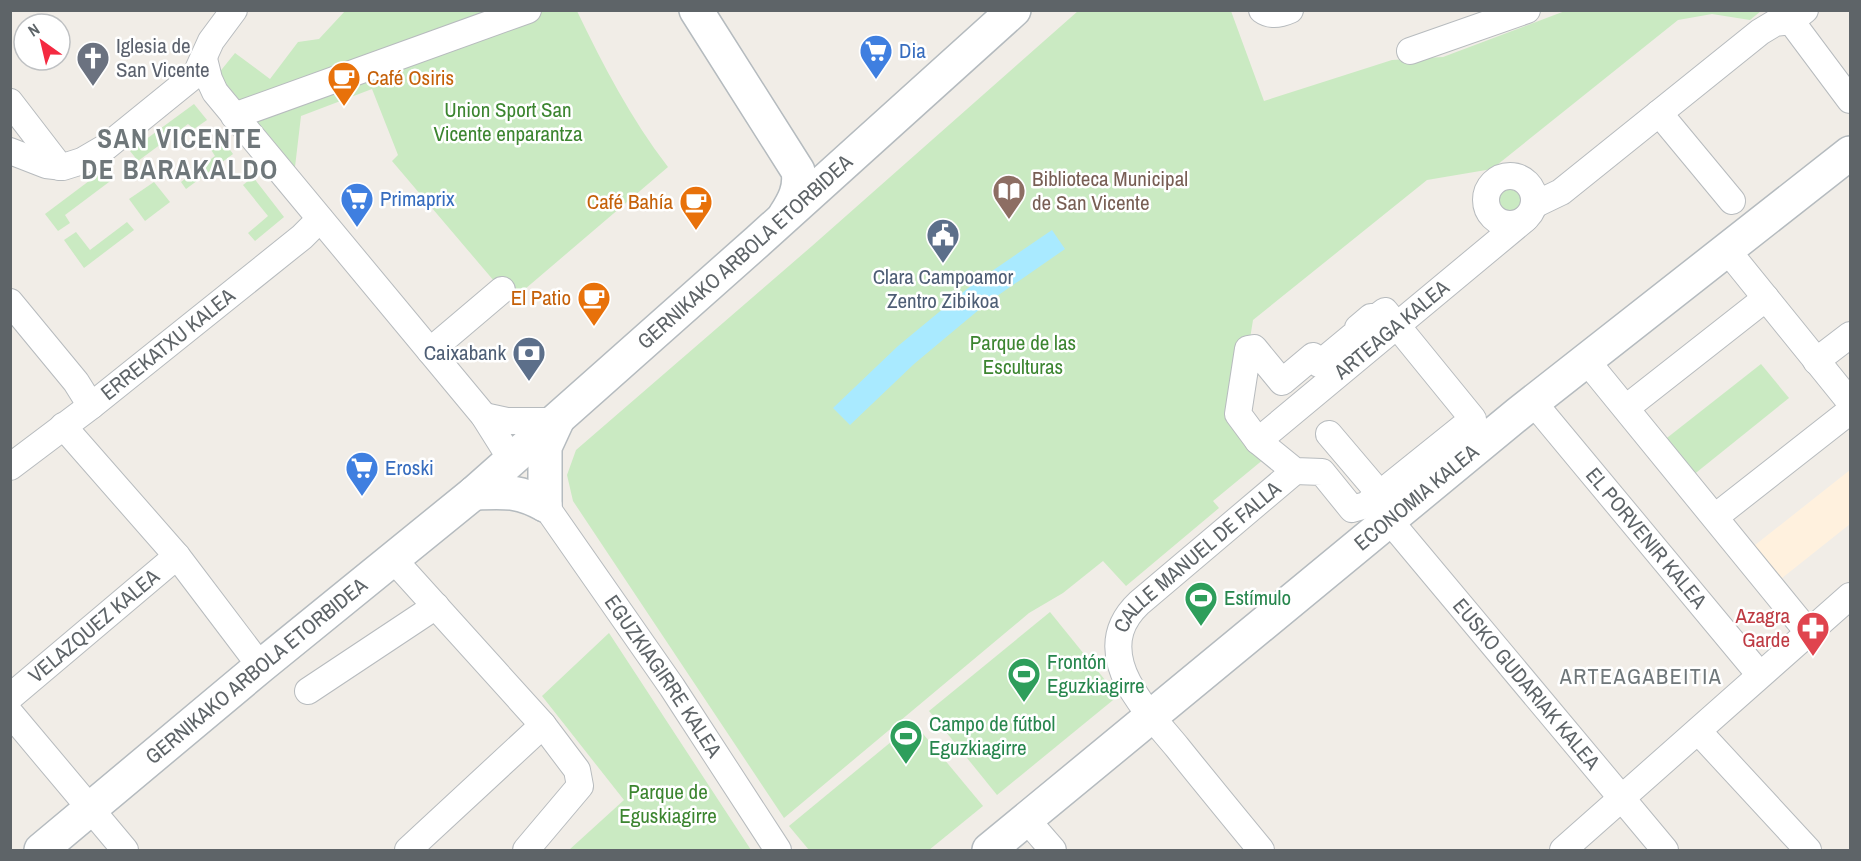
<svg xmlns="http://www.w3.org/2000/svg" width="1861" height="861" font-family="'Archivo Narrow',sans-serif">
	<rect width="100%" height="100%" fill="#f1ede7"/>
	<polygon fill="#fff1de" points="1850,470 1850,524 1777,582 1750,549"/>
	<g fill="#caeac2">
		<path d="M345,11H577C603,65 631,119 668,167L511,301L392,161L398,155L372,89L301,116L295,167L218,74L235,53L270,79L298,42L319,39Z"/>
		<polygon points="1078,11 1231,11 1264,101 1392,60 1443,57 1565,11 1761,11 1750,20 1712,14 1678,20 1492,169 1427,180 1253,320 1238,414 1270,454 1213,501 1219,508 1126,586 1103,561 1063,593 1029,613 784,818 573,501 567,475 576,450 812,246"/>
		<polygon points="194,104 207,120 194,129 188,124 138,161 130,151"/>
		<polygon points="222,139 233,154 186,189 181,182 215,156 210,148"/>
		<polygon points="105,169 113,179 65,215 70,223 58,231 45,214"/>
		<polygon points="253,177 284,217 255,241 248,233 268,216 243,185"/>
		<polygon points="154,182 170,202 145,221 129,199"/>
		<circle cx="1510" cy="199" r="14"/>
		<polygon points="127,222 134,230 84,268 64,240 76,232 90,250"/>
		<polygon points="1761,364 1789,398 1692,476 1663,441"/>
		<polygon points="1050,612 1118,696 997,795 929,711"/>
		<polygon points="609,633 751,850 569,850 624,800 542,696"/>
		<polygon points="914,723 983,806 929,850 809,850 789,826"/>
	</g>
	<polygon fill="#a9eaff" points="1052,230 1065,249 987,303 914,364 850,425 833,408 898,346 973,284"/>
	<g fill="none" stroke-linecap="round" stroke-linejoin="round">
		<defs>
			<g id="street">
				<path d="M1262,10C1270,16 1281,14 1290,10"/>
				<polyline points="1791,21 1850,100"/>
				<polyline points="1410,51 1527,10"/>
				<polyline points="204,59 209,79 215,92 484,416 511,459"/>
				<polyline points="10,102 60,167"/>
				<polyline points="1659,113 1732,201"/>
				<polyline points="234,116 528,10"/>
				<polyline points="10,151 46,165 63,167 82,161 106,147 196,74 211,41 234,10"/>
				<circle cx="1510" cy="200" r="24"/>
				<polyline points="1534,205 1561,192 1760,32 1775,23 1791,21 1805,10"/>
				<polyline points="1727,250 1850,402"/>
				<polyline points="10,302 76,382 91,406"/>
				<polygon points="1385,311 1473,419 1366,505 1352,509 1322,472 1295,471 1258,441 1238,414 1248,349 1254,348 1282,382 1313,356 1319,364 1360,330 1358,328 1371,317 1373,320"/>
				<polyline points="430,351 502,290"/>
				<polyline points="1586,360 1808,632"/>
				<polyline points="1816,361 1850,335"/>
				<path id="s1" d="M1533,402L1760,675"/>
				<polyline points="1626,408 1766,298"/>
				<polyline points="484,416 507,421 557,421"/>
				<polyline points="63,426 177,556 255,659"/>
				<polyline points="1329,434 1391,507"/>
				<path id="s2" d="M1258,441L1525,219"/>
				<path id="s3" d="M10,467L91,406L302,237L320,219"/>
				<path id="s4" d="M545,505L672,687L778,850"/>
				<polyline points="1715,517 1850,411"/>
				<path id="s5" d="M1389,520L1665,850"/>
				<polyline points="393,559 543,725 577,770 580,786 526,850"/>
				<polyline points="308,691 436,606"/>
				<path id="s6" d="M10,697L177,556"/>
				<polyline points="10,713 125,850"/>
				<polyline points="1698,731 1808,850"/>
				<polyline points="1026,819 1053,850"/>
				<polyline points="408,850 543,725"/>
				<path id="s7" d="M1261,850C1233,816 1205,782 1177,747C1158,724 1129,694 1121,665C1114,640 1121,620 1139,603L1295,471"/>
				<polyline points="1563,850 1850,596"/>
			</g>
			<g id="secondary">
				<path d="M696,10L798,171C801,188 794,201 785,215"/>
				<path d="M474,493C505,492 518,490 545,505"/>
				<polyline points="545,505 545,447 557,421"/>
				<path id="s8" d="M41,850L261,666L474,493L758,241L1014,10"/>
				<path id="s9" d="M989,850L1519,413L1850,153"/>
			</g>
		</defs>
		<use href="#street" stroke="#b7bbbe" stroke-width="28"/>
		<use href="#secondary" stroke="#b5bbbf" stroke-width="36"/>
		<use href="#street" stroke="#fff" stroke-width="26"/>
		<use href="#secondary" stroke="#fff" stroke-width="33"/>
	</g>
	<defs>
		<symbol id="supermarket-pin" viewBox="-11 -11 22 30"><path d="M0 17L-7.5 6A9.5 9.5 0 1 1 7.5 6Z" fill="#3f7fe0" stroke="#fff"/><path d="M-6-5.5h2.5l.6 2H6L4.5 2H-2.5L-4.4-4H-6ZM-1.5 3.2a1.3 1.3 0 1 0 .1 0ZM3 3.2a1.3 1.3 0 1 0 .1 0Z" fill="#fff"/></symbol>
		<symbol id="church-pin" viewBox="-11 -11 22 30"><path d="M0 17L-7.5 6A9.5 9.5 0 1 1 7.5 6Z" fill="#6b7280" stroke="#fff"/><path d="M-1.2-6h2.4v3.5h3.3v2.4h-3.3V6h-2.4V-.1h-3.3v-2.4h3.3Z" fill="#fff"/></symbol>
		<symbol id="cafe-pin" viewBox="-11 -11 22 30"><path d="M0 17L-7.5 6A9.5 9.5 0 1 1 7.5 6Z" fill="#e8710a" stroke="#fff"/><path d="M-5.5-4.5H6V0H3Q3 3.5 0 3.5H-2.5Q-5.5 3.5-5.5 0ZM3-3.2v2h1.7v-2ZM-6 4.5H4V6H-6Z" fill="#fff"/></symbol>
		<symbol id="library-pin" viewBox="-11 -11 22 30"><path d="M0 17L-7.5 6A9.5 9.5 0 1 1 7.5 6Z" fill="#8d6e63" stroke="#fff"/><path d="M-6-4Q-3-5.5-.7-3.5V5Q-3 3-6 4ZM6-4Q3-5.5 .7-3.5V5Q3 3 6 4Z" fill="#fff"/></symbol>
		<symbol id="civic-pin" viewBox="-11 -11 22 30"><path d="M0 17L-7.5 6A9.5 9.5 0 1 1 7.5 6Z" fill="#5c6f8a" stroke="#fff"/><path d="M-.6-6.5H3V-4.5H.6V-3L4-1V1h2V6H-6V1h2V-1L-.6-3ZM-1.2 2.5V6h2.4V2.5Z" fill="#fff"/></symbol>
		<symbol id="bank-pin" viewBox="-11 -11 22 30"><path d="M0 17L-7.5 6A9.5 9.5 0 1 1 7.5 6Z" fill="#5c6f8a" stroke="#fff"/><path d="M-6-4H6V4H-6ZM0-2.3a2.3 2.3 0 1 0 0 4.6a2.3 2.3 0 1 0 0-4.6Z" fill="#fff"/></symbol>
		<symbol id="stadium-pin" viewBox="-11 -11 22 30"><path d="M0 17L-7.5 6A9.5 9.5 0 1 1 7.5 6Z" fill="#2e9e5b" stroke="#fff"/><path d="M0-5a6.5 5 0 1 0 0 10a6.5 5 0 1 0 0-10ZM-3.5-1.8h7v3.6h-7Z" fill="#fff"/></symbol>
		<symbol id="pharmacy-pin" viewBox="-11 -11 22 30"><path d="M0 17L-7.5 6A9.5 9.5 0 1 1 7.5 6Z" fill="#e0444e" stroke="#fff"/><path d="M-2-6h4v4h4v4h-4v4h-4v-4h-4v-4h4Z" fill="#fff"/></symbol>
	</defs>
	<g fill-rule="evenodd">
		<use href="#supermarket-pin" x="857" y="32" width="38" height="52"/>
		<use href="#church-pin" x="74" y="39" width="38" height="52"/>
		<use href="#cafe-pin" x="325" y="59" width="38" height="52"/>
		<use href="#library-pin" x="990" y="172" width="38" height="52"/>
		<use href="#supermarket-pin" x="338" y="180" width="38" height="52"/>
		<use href="#cafe-pin" x="677" y="183" width="38" height="52"/>
		<use href="#civic-pin" x="924" y="216" width="38" height="52"/>
		<use href="#cafe-pin" x="575" y="279" width="38" height="52"/>
		<use href="#bank-pin" x="510" y="334" width="38" height="52"/>
		<use href="#supermarket-pin" x="343" y="449" width="38" height="52"/>
		<use href="#stadium-pin" x="1182" y="579" width="38" height="52"/>
		<use href="#pharmacy-pin" x="1794" y="609" width="38" height="52"/>
		<use href="#stadium-pin" x="1005" y="655" width="38" height="52"/>
		<use href="#stadium-pin" x="887" y="717" width="38" height="52"/>
	</g>
	<g text-anchor="middle" stroke-width="5" stroke-linejoin="round" paint-order="stroke">
		<g font-size="21" fill="#5b616d" stroke="#fff" text-anchor="start">
			<text x="116" y="53">Iglesia de<tspan x="116" dy="24">San Vicente</tspan></text>
		</g>
		<g font-size="21" fill="#366cbe" stroke="#fff" text-anchor="start">
			<text x="899" y="58">Dia</text>
			<text x="380" y="206">Primaprix</text>
			<text x="385" y="475">Eroski</text>
		</g>
		<g font-size="21" fill="#c56008" stroke="#fff" text-anchor="end">
			<text x="367" y="85" text-anchor="start">Café Osiris</text>
			<text x="673" y="209">Café Bahía</text>
			<text x="571" y="305">El Patio</text>
		</g>
		<g font-size="21" fill="#3c8530" stroke="#fff">
			<text x="508" y="117">Union Sport San<tspan x="508" dy="24">Vicente enparantza</tspan></text>
			<text x="1023" y="350">Parque de las<tspan x="1023" dy="24">Esculturas</tspan></text>
			<text x="668" y="799">Parque de<tspan x="668" dy="24">Eguskiagirre</tspan></text>
		</g>
		<g font-size="21" fill="#785e54" stroke="#fff" text-anchor="start">
			<text x="1032" y="186">Biblioteca Municipal<tspan x="1032" dy="24">de San Vicente</tspan></text>
		</g>
		<g font-size="21" fill="#5e6468" stroke="#fff">
			<text dy="7" stroke="none"><textPath href="#s8" startOffset="924">GERNIKAKO ARBOLA ETORBIDEA</textPath></text>
			<text dy="7" stroke="none"><textPath href="#s2" startOffset="174">ARTEAGA KALEA</textPath></text>
			<text dy="7" stroke="none"><textPath href="#s3" startOffset="200">ERREKATXU KALEA</textPath></text>
			<text dy="7" stroke="none"><textPath href="#s9" startOffset="554">ECONOMIA KALEA</textPath></text>
			<text dy="7" stroke="none"><textPath href="#s1" startOffset="177">EL PORVENIR KALEA</textPath></text>
			<text dy="7" stroke="none"><textPath href="#s7" startOffset="375">CALLE MANUEL DE FALLA</textPath></text>
			<text dy="7" stroke="none"><textPath href="#s6" startOffset="110">VELAZQUEZ KALEA</textPath></text>
			<text dy="7" stroke="none"><textPath href="#s8" startOffset="280">GERNIKAKO ARBOLA ETORBIDEA</textPath></text>
			<text dy="7" stroke="none"><textPath href="#s4" startOffset="208">EGUZKIAGIRRE KALEA</textPath></text>
			<text dy="7" stroke="none"><textPath href="#s5" startOffset="214">EUSKO GUDARIAK KALEA</textPath></text>
		</g>
		<g font-size="21" fill="#4e5e75" stroke="#fff">
			<text x="943" y="284">Clara Campoamor<tspan x="943" dy="24">Zentro Zibikoa</tspan></text>
			<text x="506" y="360" text-anchor="end">Caixabank</text>
		</g>
		<g font-size="21" fill="#27864d" stroke="#fff" text-anchor="start">
			<text x="1224" y="605">Estímulo</text>
			<text x="1047" y="669">Frontón<tspan x="1047" dy="24">Eguzkiagirre</tspan></text>
			<text x="929" y="731">Campo de fútbol<tspan x="929" dy="24">Eguzkiagirre</tspan></text>
		</g>
		<g font-size="21" fill="#be3a42" stroke="#fff" text-anchor="end">
			<text x="1790" y="623">Azagra<tspan x="1790" dy="24">Garde</tspan></text>
		</g>
		<g font-size="22" letter-spacing="1.5" fill="#6f777a" stroke="#fff">
			<text x="1641" y="684">ARTEAGABEITIA</text>
		</g>
		<g font-size="27" font-weight="bold" letter-spacing="1.5" fill="#6f777a" stroke="#fff">
			<text x="180" y="148">SAN VICENTE<tspan x="180" dy="31">DE BARAKALDO</tspan></text>
		</g>
	</g>
	<rect width="1861" height="861" fill="none" stroke="#5e6468" stroke-width="24"/>
	<g transform="translate(42 42) rotate(326)"><circle r="28" fill="#ffffff" stroke="#bfc1c3" stroke-width="1.5"/>
	<path d="M0-4.5L10 22L0 15L-10 22Z" fill="#f42a41"/>
	<text y="-9" font-size="16" font-weight="bold" text-anchor="middle" fill="#5e6468">N</text>
	</g>
</svg>
